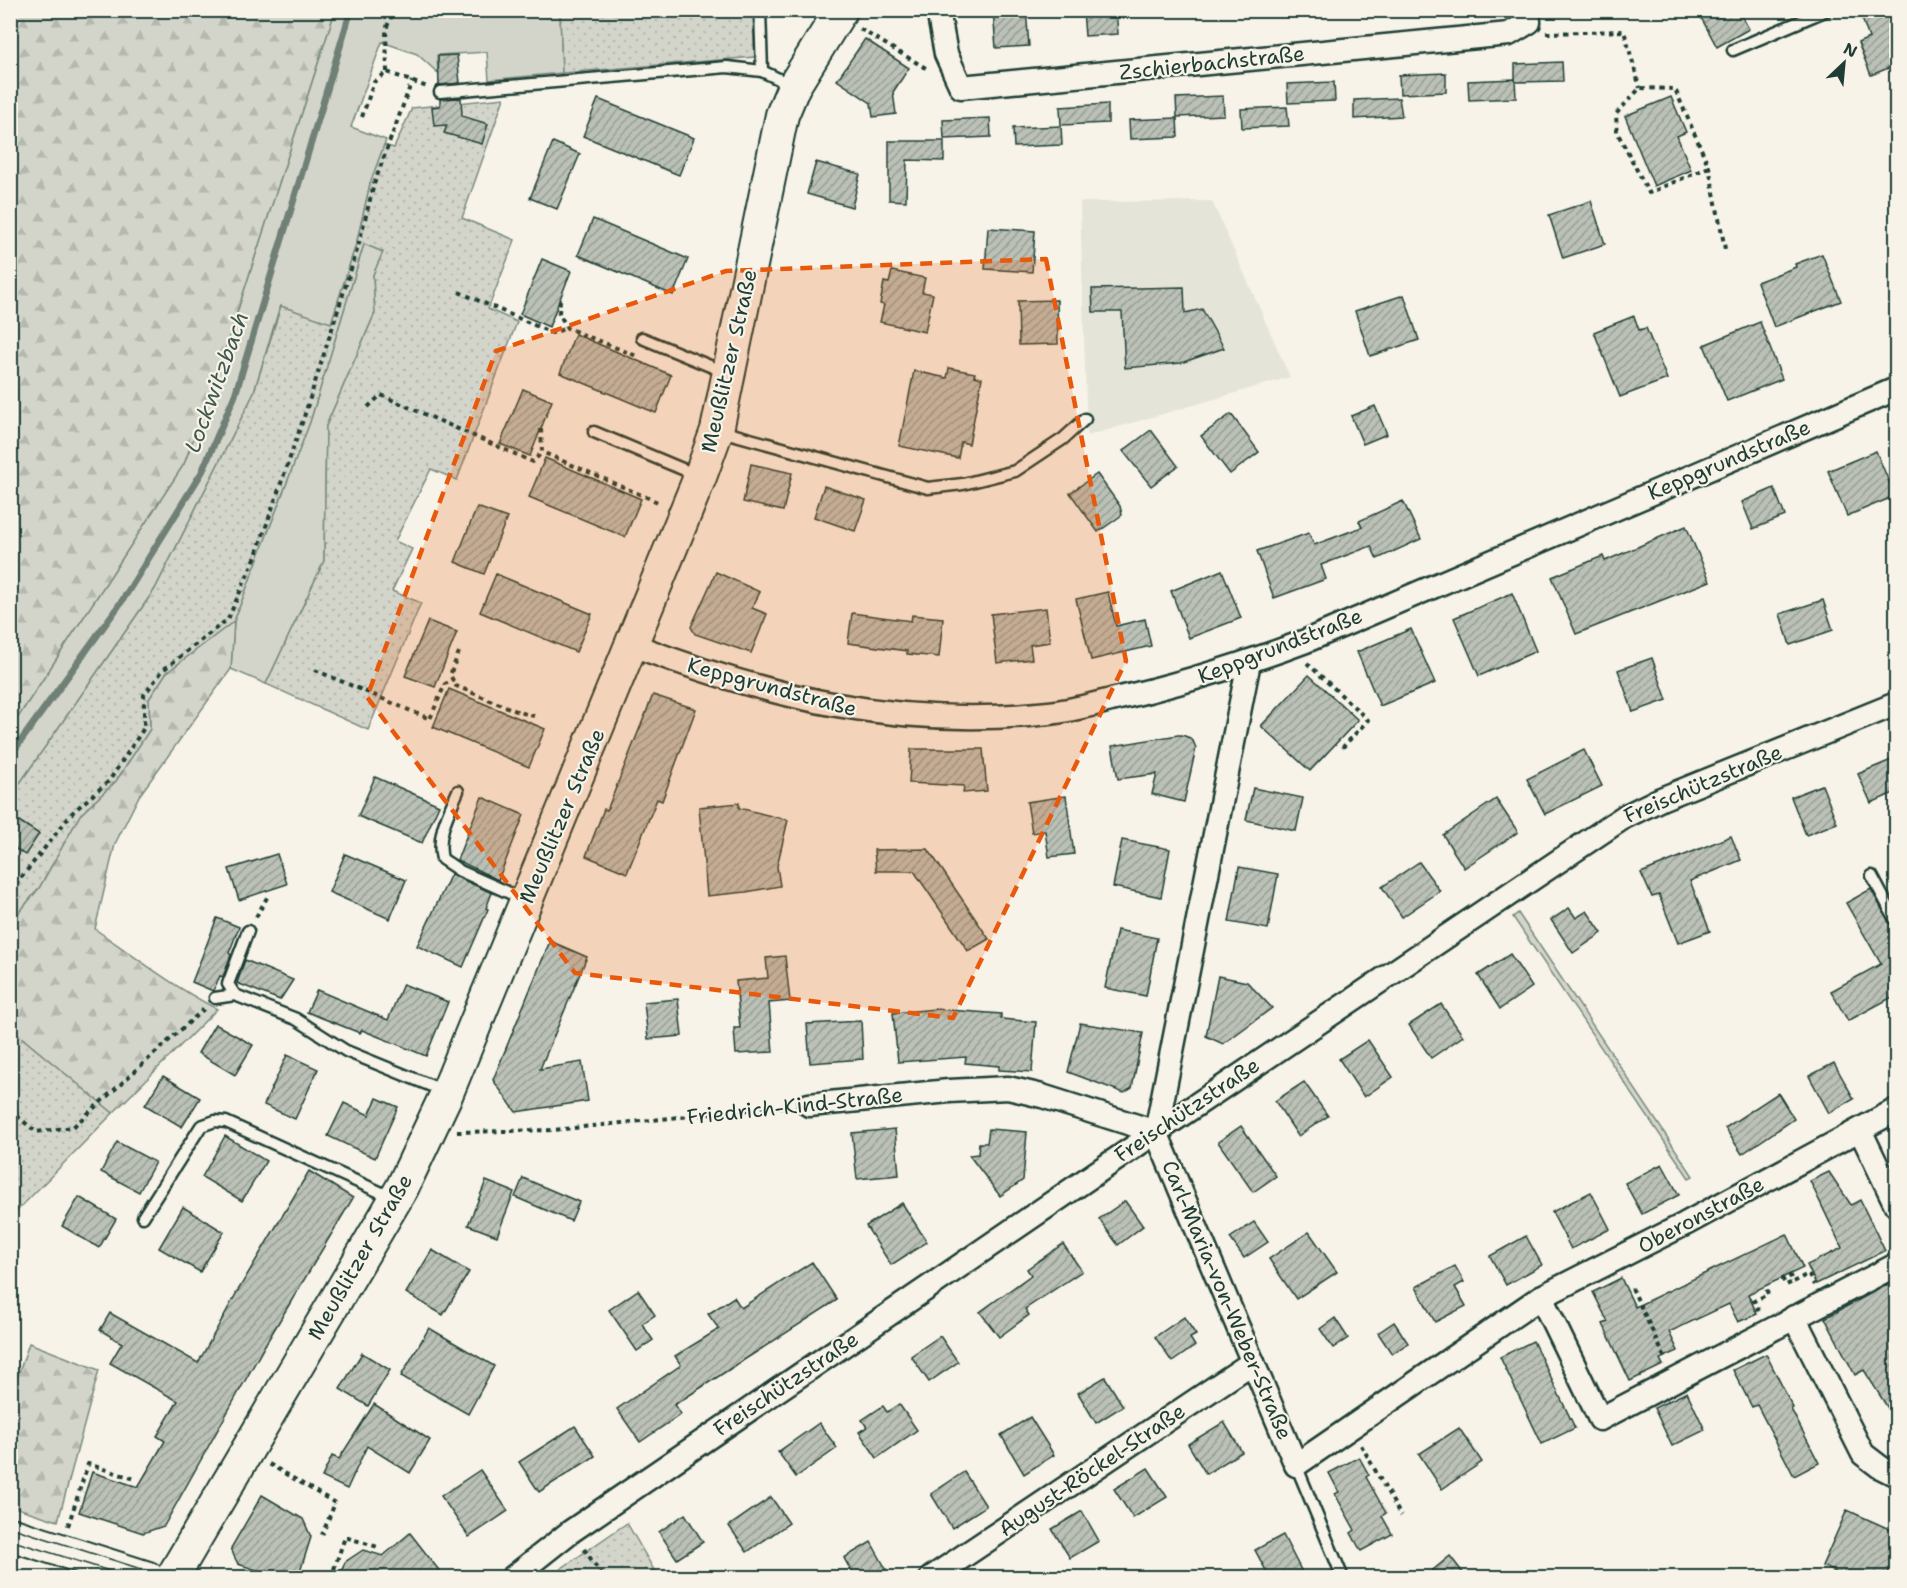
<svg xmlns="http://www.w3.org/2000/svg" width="1907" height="1588" font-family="'Shantell Sans',sans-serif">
	<defs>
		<pattern id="forest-firs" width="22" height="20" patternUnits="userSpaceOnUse" patternTransform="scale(1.5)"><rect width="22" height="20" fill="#d3d5ca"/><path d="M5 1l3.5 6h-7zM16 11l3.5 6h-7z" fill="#b5b8ae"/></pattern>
		<pattern id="park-dots" width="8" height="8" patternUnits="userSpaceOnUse" patternTransform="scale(1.5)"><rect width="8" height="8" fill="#d3d5ca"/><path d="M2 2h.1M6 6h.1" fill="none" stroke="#b5b8ae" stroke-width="1.8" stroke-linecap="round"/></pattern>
		<pattern id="building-hatch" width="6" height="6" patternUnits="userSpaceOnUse" patternTransform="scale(1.5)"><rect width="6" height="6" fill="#bbc1b6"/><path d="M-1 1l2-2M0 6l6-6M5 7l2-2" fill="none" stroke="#979e95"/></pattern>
	</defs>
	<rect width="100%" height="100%" fill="#f7f3e8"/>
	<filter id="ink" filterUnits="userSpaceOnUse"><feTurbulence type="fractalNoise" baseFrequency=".0167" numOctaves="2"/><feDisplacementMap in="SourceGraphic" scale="12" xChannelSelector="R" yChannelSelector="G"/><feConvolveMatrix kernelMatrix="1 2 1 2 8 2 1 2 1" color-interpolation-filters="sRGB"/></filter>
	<g filter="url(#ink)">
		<polygon fill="#e5e4d9" points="1212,201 1290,377 1087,436 1080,202"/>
		<g fill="#d3d5ca" stroke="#79897f" stroke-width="1.5">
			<polygon points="335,11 560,11 562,73 489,80 487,52 437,55 438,73 417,54 382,42 351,127 386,140 370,184 357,241 331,324 280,306 253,395 155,589 11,796 11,728 184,464 215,380"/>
			<polygon points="364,244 383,252 373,275 375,313 326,426 324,561 266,684 231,669 234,621 310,422"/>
			<polygon points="1518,913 1693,1176 1689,1178 1513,917"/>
		</g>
		<g fill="url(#forest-firs)" stroke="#79897f" stroke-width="1.5">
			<polygon points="11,10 335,11 215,380 184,464 11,728"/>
			<path d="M234,621L231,669L139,796L115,844L95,929C135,957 174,987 217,1009L113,1113L11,1029V922L39,888L80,815L116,781L150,729L149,699L166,673Z"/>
			<polygon points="29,1343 99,1370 58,1521 11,1506 11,1396"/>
		</g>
		<g fill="url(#park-dots)" stroke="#79897f" stroke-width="1.5">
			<polygon points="560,11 753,11 755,57 562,73"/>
			<polygon points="504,98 462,218 515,240 488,309 517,322 457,480 431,469 395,541 412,549 392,591 421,603 368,730 266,684 324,561 326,426 375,313 373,275 383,252 364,244 310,422 234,621 166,673 149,699 150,729 116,781 80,815 39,888 11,922 11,796 155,589 253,395 281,306 331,323 357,241 370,184 384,145 394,148 412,108"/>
			<polygon points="11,1029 113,1113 11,1217"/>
			<polygon points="627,1523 658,1577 549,1577"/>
		</g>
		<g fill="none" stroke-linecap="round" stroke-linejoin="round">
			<polyline stroke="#6f8077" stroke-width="7" points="10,756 122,601 202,472 235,395 351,10"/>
		</g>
		<g fill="url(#building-hatch)" stroke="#1f3d34" stroke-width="1.5">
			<polygon points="993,10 1026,10 1029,46 996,48"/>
			<polygon points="1083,10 1116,10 1118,34 1085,36"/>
			<polygon points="1697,10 1738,10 1749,29 1717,47"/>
			<polygon points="1859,10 1885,10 1896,39 1896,65 1871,75 1858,43 1869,38"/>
			<polygon points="865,39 909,68 893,92 896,114 873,117 871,103 837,80"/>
			<polygon points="457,55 460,83 439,85 438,56"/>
			<polygon points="1562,62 1563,81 1515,82 1515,64"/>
			<polygon points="1446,73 1446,92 1400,94 1399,75"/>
			<polygon points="1515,79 1516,98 1469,100 1468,81"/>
			<polygon points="1334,82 1335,101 1288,103 1287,84"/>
			<polygon points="1223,96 1224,115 1177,117 1176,98"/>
			<polygon points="1671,97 1686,132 1677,136 1691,170 1654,186 1625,116"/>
			<polygon points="461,98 462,116 488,124 482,144 444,133 447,125 434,126 432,107 440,106 440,99"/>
			<polygon points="1399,98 1402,116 1354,119 1354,100"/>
			<polygon points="598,99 694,138 679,175 583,136"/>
			<polygon points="1108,104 1108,123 1061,125 1060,107"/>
			<polygon points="1287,107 1289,126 1242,128 1241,109"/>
			<polygon points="990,118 991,137 944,139 943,120"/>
			<polygon points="1177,118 1178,137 1130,139 1129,120"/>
			<polygon points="1061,126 1062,145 1014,147 1013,128"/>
			<polygon points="889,141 944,141 944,161 907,160 906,201 889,200"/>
			<polygon points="553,142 580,154 557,209 530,198"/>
			<polygon points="816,162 860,174 852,207 807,194"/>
			<polygon points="1591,201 1605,244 1563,258 1549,215"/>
			<polygon points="593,219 688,259 673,295 578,255"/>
			<polygon points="988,228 1035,231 1032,272 985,269"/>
			<polygon points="1822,254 1841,301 1774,327 1757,282 1796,267 1795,264"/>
			<polygon points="542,259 571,271 549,327 520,314"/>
			<polygon points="892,271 925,278 922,292 933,294 925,332 880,322 884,305 880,304 884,282 889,283"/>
			<polygon points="1184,287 1185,313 1202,309 1224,348 1181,363 1125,368 1122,312 1093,312 1092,289"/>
			<polygon points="1404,295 1419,340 1370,356 1355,311"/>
			<polygon points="1057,300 1058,344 1019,345 1018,301"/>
			<polygon points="1634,316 1639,330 1646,328 1667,379 1620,397 1594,332"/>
			<polygon points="1760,322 1782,379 1727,401 1704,345"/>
			<polygon points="575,334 671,375 656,413 560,373"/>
			<polygon points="949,368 975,373 974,376 982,378 969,444 961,442 958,458 899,446 914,371 947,378"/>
			<polygon points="523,389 552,401 530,456 500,444"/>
			<polygon points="1375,406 1387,434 1363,444 1351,416"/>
			<polygon points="1231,414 1259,452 1230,474 1201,436"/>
			<polygon points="1151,430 1178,466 1151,486 1123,451"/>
			<polygon points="1876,451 1895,496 1847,516 1828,471"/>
			<polygon points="545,458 641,499 625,537 529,497"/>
			<polygon points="751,464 792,473 783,511 743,502"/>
			<polygon points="1097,474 1120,506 1122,515 1098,532 1070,493"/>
			<polygon points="824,486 866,500 855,531 814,517"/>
			<polygon points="1774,488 1785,516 1753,529 1742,502"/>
			<polygon points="1403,501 1421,539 1377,559 1371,546 1321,565 1326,579 1274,598 1257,551 1309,533 1314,545 1362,527 1359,521"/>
			<polygon points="477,507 507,518 484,574 455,562"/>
			<polygon points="1686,526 1710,581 1576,634 1552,577 1603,556 1605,561"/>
			<polygon points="1222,570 1241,618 1189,638 1171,591"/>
			<polygon points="716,572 760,592 752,608 767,614 751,653 695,634 691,627"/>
			<polygon points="496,574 592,614 576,652 480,612"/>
			<polygon points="1108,592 1116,626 1145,619 1151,646 1091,660 1076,599"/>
			<polygon points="1512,593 1536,651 1479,676 1454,618"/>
			<polygon points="1823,600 1833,630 1790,645 1780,614"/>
			<polygon points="1046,608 1050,642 1030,645 1032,659 997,663 991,614"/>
			<polygon points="852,613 911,621 912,615 943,618 939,657 907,654 907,651 848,643"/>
			<polygon points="428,621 457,632 435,687 405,676"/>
			<polygon points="1411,629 1435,683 1380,706 1357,652"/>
			<polygon points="1652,658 1667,700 1633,712 1618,670"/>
			<polygon points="1309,675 1358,720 1310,771 1261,726"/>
			<polygon points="449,689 545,729 529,767 433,727"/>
			<polygon points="653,695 696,709 662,801 657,799 627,873 586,856 604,809 607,810"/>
			<polygon points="1178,735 1182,735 1190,738 1193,741 1196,748 1184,802 1152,794 1157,774 1118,779 1112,746"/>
			<polygon points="911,749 983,749 987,791 963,793 964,786 909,783"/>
			<polygon points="1584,750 1602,786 1545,814 1527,779"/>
			<polygon points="1896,758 1896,792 1871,803 1858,774"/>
			<polygon points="375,777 439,805 422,843 358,816"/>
			<polygon points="1822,785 1837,823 1806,835 1791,797"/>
			<polygon points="1253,788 1303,798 1296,831 1246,820"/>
			<polygon points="1066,796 1074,854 1049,857 1045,831 1032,833 1027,802"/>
			<polygon points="482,797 524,815 498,880 457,860"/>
			<polygon points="1496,799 1518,832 1464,868 1443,835"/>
			<polygon points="739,803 739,808 788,820 777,866 780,886 746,892 707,896 699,807"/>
			<polygon points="19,821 39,834 25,855 10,845 10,833"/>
			<polygon points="1731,836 1741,860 1690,881 1710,931 1678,943 1659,895 1652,897 1641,873"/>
			<polygon points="1122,840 1170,849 1161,897 1113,887"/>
			<polygon points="928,849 989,939 968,951 914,871 876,871 874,850"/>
			<polygon points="277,854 287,884 239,900 229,869"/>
			<polygon points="345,854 406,880 390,919 329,892"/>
			<polygon points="1419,862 1440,891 1402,917 1382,887"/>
			<polygon points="1239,867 1278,874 1268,929 1229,922"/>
			<polygon points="451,874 492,893 486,908 488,909 463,967 417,946"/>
			<polygon points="1871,889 1896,935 1896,995 1848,1021 1831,991 1881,964 1846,903"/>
			<polygon points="1569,908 1576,918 1587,911 1602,933 1573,953 1551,920"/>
			<polygon points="217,918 239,927 229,953 231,955 223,977 220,976 213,991 192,982"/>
			<polygon points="1117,930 1157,938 1146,996 1105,988"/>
			<polygon points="550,941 587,957 540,1069 582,1062 588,1101 516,1112 493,1080"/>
			<polygon points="1510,954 1532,987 1500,1009 1478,975"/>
			<polygon points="785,956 790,1001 769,1003 773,1052 736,1054 734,1028 740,1028 736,981 768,978 766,958"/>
			<polygon points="245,960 293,980 280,1000 237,983"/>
			<polygon points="1218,976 1247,982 1272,1008 1223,1044 1206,1036"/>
			<polygon points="403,984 448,1002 426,1056 362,1030 360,1033 307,1012 317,990 388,1020"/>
			<polygon points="678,999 682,1036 648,1039 644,1002"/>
			<polygon points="1441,1004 1463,1036 1431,1058 1409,1025"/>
			<polygon points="936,1009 1001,1014 1001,1019 1036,1022 1032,1072 999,1070 999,1066 965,1063 966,1057 898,1062 893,1013"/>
			<polygon points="861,1021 863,1059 810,1063 807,1024"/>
			<polygon points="1080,1023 1143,1033 1132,1088 1124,1093 1068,1072"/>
			<polygon points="215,1024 253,1045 235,1075 198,1053"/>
			<polygon points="1368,1040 1393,1077 1364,1097 1339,1059"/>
			<polygon points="287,1055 318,1069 295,1119 264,1105"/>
			<polygon points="1834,1063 1854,1099 1829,1113 1809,1076"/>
			<polygon points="163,1076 200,1098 182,1127 145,1105"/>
			<polygon points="1304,1082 1328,1116 1298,1136 1275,1101"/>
			<polygon points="1778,1093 1794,1119 1742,1154 1725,1128"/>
			<polygon points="377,1098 398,1107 375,1158 328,1136 344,1103 369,1115"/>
			<polygon points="1241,1126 1276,1176 1253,1192 1218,1142"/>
			<polygon points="895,1129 899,1175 857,1179 852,1133"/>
			<polygon points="989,1129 1027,1132 1023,1180 1000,1196 969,1155 978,1154 979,1143 987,1143"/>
			<polygon points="225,1136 266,1161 242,1201 202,1177"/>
			<polygon points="117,1142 155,1162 139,1192 101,1172"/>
			<polygon points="1662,1164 1679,1195 1642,1214 1625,1183"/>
			<polygon points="309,1171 353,1198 265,1345 164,1526 143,1533 79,1512 92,1472 138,1487 165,1441 157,1436 178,1401 110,1363 122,1343 100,1330 110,1313 198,1363 237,1292"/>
			<polygon points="1829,1172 1851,1205 1860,1200 1885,1251 1816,1284 1807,1265 1842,1248 1810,1181"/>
			<polygon points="523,1178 579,1202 571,1221 515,1197"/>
			<polygon points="486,1181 514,1192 497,1236 468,1225"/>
			<polygon points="1591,1192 1610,1229 1571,1249 1552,1212"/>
			<polygon points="79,1197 116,1219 99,1248 62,1226"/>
			<polygon points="1125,1201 1143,1226 1118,1245 1099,1219"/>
			<polygon points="902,1203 927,1242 891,1265 866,1226"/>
			<polygon points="183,1207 224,1232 200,1272 159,1248"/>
			<polygon points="1254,1222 1268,1242 1244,1258 1230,1238"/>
			<polygon points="1309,1232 1337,1272 1296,1299 1269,1259"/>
			<polygon points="1787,1234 1803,1268 1748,1294 1757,1314 1738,1322 1729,1304 1669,1332 1678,1351 1660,1359 1663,1365 1630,1381 1603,1324 1608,1322 1593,1292 1621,1278 1635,1307"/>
			<polygon points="1526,1236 1542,1265 1506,1285 1490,1256"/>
			<polygon points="1063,1244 1082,1271 1025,1309 1029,1315 999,1337 980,1312 1031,1275 1027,1269"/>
			<polygon points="432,1250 469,1272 443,1315 406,1293"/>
			<polygon points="812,1262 837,1300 674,1405 681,1414 640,1442 617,1409 681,1365 675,1356 719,1329 708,1314 734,1297 741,1308"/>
			<polygon points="1455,1266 1464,1282 1455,1287 1466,1306 1435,1322 1416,1287"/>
			<polygon points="1896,1280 1896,1421 1864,1370 1855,1375 1825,1318"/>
			<polygon points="638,1290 655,1315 642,1324 653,1340 637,1351 609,1310"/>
			<polygon points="1184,1317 1196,1335 1190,1338 1195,1346 1172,1362 1155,1337"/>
			<polygon points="1335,1318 1348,1338 1333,1348 1320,1329"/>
			<polygon points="1394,1322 1408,1343 1392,1354 1378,1333"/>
			<polygon points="429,1328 494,1366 468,1414 401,1376"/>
			<polygon points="940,1336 958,1362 929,1382 911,1356"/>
			<polygon points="1533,1341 1575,1428 1542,1444 1500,1357"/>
			<polygon points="362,1353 390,1370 368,1406 340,1389"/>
			<polygon points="1766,1354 1793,1408 1791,1409 1819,1463 1794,1476 1757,1405 1752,1407 1733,1370"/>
			<polygon points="1105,1377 1123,1406 1096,1423 1078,1393"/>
			<polygon points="1687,1392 1705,1430 1672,1446 1654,1408"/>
			<polygon points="374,1404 430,1440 410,1473 367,1446 347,1489 322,1477 332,1456 339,1459"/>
			<polygon points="899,1404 917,1430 877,1458 859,1432 867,1427 862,1420 883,1406 887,1412"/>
			<polygon points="1030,1417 1054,1455 1024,1474 1001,1435"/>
			<polygon points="1224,1422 1242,1452 1206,1474 1188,1444"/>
			<polygon points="819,1423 837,1448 796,1477 778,1452"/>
			<polygon points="575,1426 595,1456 539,1492 519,1462"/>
			<polygon points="1459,1428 1482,1462 1442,1489 1419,1454"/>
			<polygon points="1359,1457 1369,1475 1366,1477 1386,1513 1382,1516 1392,1534 1361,1551 1351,1533 1355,1530 1335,1494 1339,1492 1329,1473"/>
			<polygon points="1148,1468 1167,1497 1133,1518 1114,1489"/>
			<polygon points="480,1470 508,1511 469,1537 441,1496"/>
			<polygon points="964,1472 986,1506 952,1528 931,1494"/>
			<polygon points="262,1495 303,1519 311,1537 298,1578 282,1578 241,1565 238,1564 234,1556 231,1548"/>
			<polygon points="771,1497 789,1523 747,1552 729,1526"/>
			<polygon points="1847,1510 1896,1532 1896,1554 1886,1578 1848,1578 1822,1566"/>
			<polygon points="1082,1511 1099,1541 1070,1558 1052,1529"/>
			<polygon points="685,1514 703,1542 677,1559 659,1532"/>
			<polygon points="410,1533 445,1578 339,1578 345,1562 363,1550 383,1556"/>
			<polygon points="1283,1535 1305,1578 1270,1578 1255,1550"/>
			<polygon points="871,1542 886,1569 873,1578 855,1578 844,1558"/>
			<polygon points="1450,1556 1467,1578 1423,1578"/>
		</g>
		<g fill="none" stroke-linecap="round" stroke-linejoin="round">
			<defs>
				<g id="lane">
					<polyline points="760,10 762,71 791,85"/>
					<polyline points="1733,50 1827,10"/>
					<polyline points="440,92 727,67 762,71"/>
					<polyline points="642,338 727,373"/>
					<polyline points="721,431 928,488 963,484 1015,471 1063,439 1085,419"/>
					<polyline points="594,432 699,476"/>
					<path d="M458,791C449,812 436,835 442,859L460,871L523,899"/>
					<polyline points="1872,876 1896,921"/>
					<polyline points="235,995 228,984 248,931"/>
					<polyline points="215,998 235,995 296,1019 346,1051 444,1091"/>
					<polyline points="143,1217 201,1126 215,1121 226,1122 393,1198"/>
					<polyline points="1296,1465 1343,1578"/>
				</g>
				<g id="street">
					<polyline points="938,10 946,54 961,87 1509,34 1529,22 1528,10"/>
					<path d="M633,645C771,698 899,729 1049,713C1070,711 1091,705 1111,700C1178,685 1242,665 1306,641L1896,389"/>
					<polyline points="1249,662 1156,1132 1296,1465 1541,1297 1685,1224 1896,1110"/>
					<polyline points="809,1105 949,1091 1008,1088 1042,1096 1156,1132"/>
					<polyline points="1860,1130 1896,1205"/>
					<polyline points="1541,1297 1600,1419 1896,1265"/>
					<polyline points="1794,1317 1863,1454 1880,1467 1896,1475"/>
					<polyline points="512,1578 570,1532 1156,1132 1624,817 1661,799 1896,704"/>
					<polyline points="931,1578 1253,1362"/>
				</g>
				<g id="secondary">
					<polyline points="10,1534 148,1578"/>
					<polyline points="172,1578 402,1188 447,1093 700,477 717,430 782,115 794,86 841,10"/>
				</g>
			</defs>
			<use href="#lane" stroke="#1f3d34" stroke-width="15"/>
			<use href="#street" stroke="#1f3d34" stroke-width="27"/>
			<use href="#secondary" stroke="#1f3d34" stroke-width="36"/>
			<g stroke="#1f3d34" stroke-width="4" stroke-dasharray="4.5 4.5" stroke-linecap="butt">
				<polyline points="860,29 929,70"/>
				<polyline points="1546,33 1624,31 1640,88"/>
				<polyline points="387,72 386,29 394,10"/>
				<polyline points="362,117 374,82 387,72 427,87"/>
				<polyline points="1709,167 1649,193 1617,132 1616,114 1640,88 1675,89 1709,167 1725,249"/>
				<polyline points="459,292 552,333 567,328"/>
				<polyline points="560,300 559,313 567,328 639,357"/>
				<polyline points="368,407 381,395 533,462 542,452"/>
				<polyline points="541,429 542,452 660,503"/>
				<polyline points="459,652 450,675 456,686 519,712 534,716"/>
				<polyline points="1307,663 1368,720 1342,748"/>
				<polyline points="315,670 430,719 445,684 453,680"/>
				<polyline points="10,892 73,812 109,781 144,728 144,695 163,670 228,619 255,558 303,420 358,247 374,184 412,81"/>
				<polyline points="256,917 269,894"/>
				<polyline points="10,1110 36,1132 73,1127 205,1008"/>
				<polyline points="457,1132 554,1130 787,1106"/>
				<polyline points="1789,1274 1793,1282 1808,1274 1814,1285"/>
				<polyline points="1782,1278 1786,1285 1793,1282"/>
				<polyline points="1632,1288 1666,1360"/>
				<polyline points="1759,1311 1754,1301 1768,1294 1765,1286"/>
				<polyline points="1361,1445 1401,1516"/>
				<polyline points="269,1464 335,1503 322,1535"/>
				<polyline points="68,1526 88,1464 135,1479"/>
				<polyline points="584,1549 604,1578"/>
				<polyline points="331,1578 345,1537 381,1548"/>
				<polyline points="1896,1578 1896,1577"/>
			</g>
			<use href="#lane" stroke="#f7f3e8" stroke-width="10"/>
			<use href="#street" stroke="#f7f3e8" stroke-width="22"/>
			<use href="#secondary" stroke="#f7f3e8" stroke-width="32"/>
			<g stroke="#1f3d34" stroke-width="1.5">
				<polyline points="10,1527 169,1578"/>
				<polyline points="10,1540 132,1578"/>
			</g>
		</g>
	</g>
	<path fill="#e8590c" fill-opacity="0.2" stroke="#e8590c" stroke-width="4.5" stroke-dasharray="12 8" stroke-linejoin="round" d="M1046,259L1126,661L953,1018L575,973L367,697L496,351L726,271Z"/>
	<g text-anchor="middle" stroke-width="4.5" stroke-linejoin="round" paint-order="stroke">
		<g font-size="21" fill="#1f3d34" stroke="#f7f3e8">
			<text transform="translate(1212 63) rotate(-6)" y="7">Zschierbachstraße</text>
			<text transform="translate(729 361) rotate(-77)" y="7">Meußlitzer Straße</text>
			<text transform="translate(1729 460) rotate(-23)" y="7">Keppgrundstraße</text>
			<text transform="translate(1280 646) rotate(-21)" y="7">Keppgrundstraße</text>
			<text transform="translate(772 687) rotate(15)" y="7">Keppgrundstraße</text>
			<text transform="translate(1703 784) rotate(-23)" y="7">Freischützstraße</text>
			<text transform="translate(562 816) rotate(-67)" y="7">Meußlitzer Straße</text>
			<text transform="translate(795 1106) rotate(-6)" y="7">Friedrich-Kind-Straße</text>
			<text transform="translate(1187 1110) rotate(-34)" y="7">Freischützstraße</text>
			<text transform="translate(1701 1215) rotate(-28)" y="7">Oberonstraße</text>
			<text transform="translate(360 1257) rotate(-60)" y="7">Meußlitzer Straße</text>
			<text transform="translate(1227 1300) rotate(67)" y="7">Carl-Maria-von-Weber-Straße</text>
			<text transform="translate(786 1384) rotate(-34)" y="7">Freischützstraße</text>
			<text transform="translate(1092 1470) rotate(-34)" y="7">August-Röckel-Straße</text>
		</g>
		<g font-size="22" font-style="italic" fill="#405950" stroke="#f7f3e8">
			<text transform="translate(216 382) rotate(-70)" y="8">Lockwitzbach</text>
		</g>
	</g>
	<rect width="1907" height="1588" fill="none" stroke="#f7f3e8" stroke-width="36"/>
	<rect x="18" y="18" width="1871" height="1552" fill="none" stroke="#1f3d34" stroke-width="2" filter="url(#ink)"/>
	<g transform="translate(1844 63) rotate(26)" stroke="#f7f3e8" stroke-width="4.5" paint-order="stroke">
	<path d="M0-4.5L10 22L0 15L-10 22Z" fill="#1f3d34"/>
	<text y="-9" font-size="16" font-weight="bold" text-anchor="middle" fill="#1f3d34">N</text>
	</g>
</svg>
